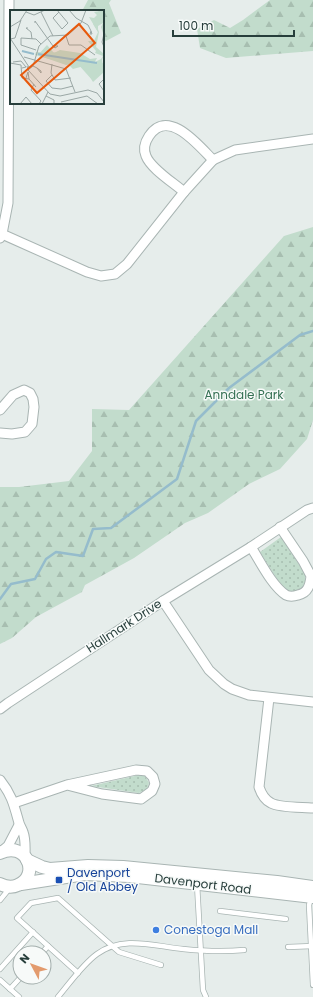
<svg xmlns="http://www.w3.org/2000/svg" width="313" height="997" font-family="Poppins,sans-serif">
	<defs>
		<pattern id="grass-dots" width="8" height="8" patternUnits="userSpaceOnUse"><rect width="8" height="8" fill="#c2dccc"/><path d="M2 2h.1M6 6h.1" fill="none" stroke="#a7beb0" stroke-width="1.8" stroke-linecap="round"/></pattern>
		<pattern id="forest-firs" width="22" height="20" patternUnits="userSpaceOnUse"><rect width="22" height="20" fill="#c2dccc"/><path d="M5 1l3.5 6h-7zM16 11l3.5 6h-7z" fill="#a7beb0"/></pattern>
	</defs>
	<rect width="100%" height="100%" fill="#e6edeb"/>
	<g fill="url(#grass-dots)">
		<polygon points="281,537 305,574 305,583 301,589 295,592 288,591 282,587 260,552"/>
		<polygon points="139,775 145,776 149,783 147,789 139,793 91,786"/>
	</g>
	<g fill="url(#forest-firs)">
		<polygon points="88,0 111,0 109,3 121,33 106,41 103,39 103,11 82,11"/>
		<polygon points="270,0 313,0 313,51 226,58 200,48 197,29 214,20 230,28 243,20"/>
		<polygon points="313,227 313,420 307,439 280,469 249,484 208,513 185,523 134,558 85,585 82,592 36,617 12,638 0,644 0,487 19,487 69,481 92,451 92,409 129,410 284,236"/>
	</g>
	<g fill="none" stroke-linecap="round" stroke-linejoin="round">
		<polyline stroke="#95bccc" stroke-width="2.5" points="0,599 11,584 35,579 46,559 56,552 83,556 93,529 111,528 177,479 196,421 229,388 300,335 313,331"/>
		<defs>
			<g id="service">
				<polyline points="197,884 203,990 206,997"/>
				<polyline points="311,898 309,905 313,985"/>
				<polyline points="0,900 9,889"/>
				<polyline points="220,911 286,919"/>
				<polyline points="288,947 313,946"/>
				<polyline points="42,953 48,946"/>
				<polyline points="0,969 33,932"/>
				<polyline points="78,973 17,918 31,903 58,898 119,952 161,965"/>
				<polyline points="0,980 19,997"/>
				<polyline points="10,989 21,977"/>
				<path d="M58,997C70,983 82,965 97,954C123,935 153,946 183,949C203,951 223,952 244,950"/>
			</g>
			<g id="minor">
				<path d="M184,192C174,183 151,169 146,156C143,149 145,142 149,136C168,107 199,146 213,160"/>
				<polyline points="2,234 87,272 101,276 115,274 127,264 184,192 213,160 235,150 313,139"/>
				<polyline points="0,238 2,234 8,203 9,0"/>
				<polyline points="0,410 13,395 24,390 30,393 33,399 34,407 32,424 25,432 12,434 0,433"/>
				<path d="M251,547C260,561 272,586 286,595C290,597 295,596 298,595C308,593 310,585 311,576L303,561L280,527"/>
				<polyline points="163,601 209,670 224,684 232,689 249,695 313,702"/>
				<path d="M269,698L259,787C261,793 265,800 271,803C280,808 302,807 313,808"/>
				<polyline points="0,709 8,703 163,601 251,547 307,510 313,508"/>
				<path d="M0,780C12,795 14,805 19,823C20,826 22,829 23,832C26,840 25,849 25,857"/>
				<polyline points="14,803 67,785 136,770 147,771 153,777 155,784 152,791 141,799 102,794 67,785"/>
				<polyline points="2,851 8,846 19,825"/>
			</g>
			<g id="tertiary">
				<path d="M0,853C26,840 41,875 18,885C12,888 6,887 0,884"/>
				<polyline points="27,860 42,867 50,869 88,866 123,867 277,882 313,887"/>
				<polyline points="21,884 85,874 129,876 313,897"/>
			</g>
		</defs>
		<use href="#service" stroke="#a9b5b3" stroke-width="6"/>
		<use href="#minor" stroke="#a9b5b3" stroke-width="11"/>
		<use href="#tertiary" stroke="#a9b5b3" stroke-width="14"/>
		<use href="#service" stroke="#fff" stroke-width="4.5"/>
		<use href="#minor" stroke="#fff" stroke-width="9"/>
		<use href="#tertiary" stroke="#fff" stroke-width="12"/>
	</g>
	<rect fill="#1a4fb4" stroke="#f7faf9" stroke-width="1.5" x="55" y="876" width="8" height="8" rx="2"/>
	<circle fill="#3f7fe0" stroke="#f7faf9" stroke-width="1.5" cx="156" cy="930" r="4"/>
	<g text-anchor="middle" stroke-width="3" stroke-linejoin="round" paint-order="stroke">
		<g font-size="12" fill="#357154" stroke="#f7faf9">
			<text x="244" y="399">Anndale Park</text>
		</g>
		<g font-size="12" fill="#273e3b" stroke="#f7faf9">
			<text transform="translate(124 626) rotate(-33)" y="4">Hallmark Drive</text>
			<text transform="translate(203 884) rotate(7)" y="4">Davenport Road</text>
		</g>
		<g font-size="12" fill="#164399" stroke="#f7faf9" text-anchor="start">
			<text x="67" y="877">Davenport<tspan x="67" dy="14">/ Old Abbey</tspan></text>
		</g>
		<g font-size="12" fill="#366cbe" stroke="#f7faf9" text-anchor="start">
			<text x="164" y="934">Conestoga Mall</text>
		</g>
	</g>
	<g transform="translate(10 10)">
		<rect width="94" height="94" fill="#e6edeb"/>
		<path d="M90,1L94,9L86,14L89,22L86,37L94,44L92,50L94,62L83,72L74,56L63,59L58,54L25,45L26,42L68,43L83,53L91,49L93,46L85,43L86,41L78,31H84L88,22L79,7L84,8L87,5L84,2Z" fill="#c2dccc"/>
		<path d="M88,0L94,1L93,23L91,17L93,13L88,16V22L83,14L91,9ZM37,35L44,43L50,40L70,43L80,49L87,48L81,59L93,53L94,56L89,64L84,66L83,71L67,53L56,55L30,46L29,44Z" fill="#c2dccc"/>
		<path fill="none" stroke="#95bccc" stroke-width="2" d="M12,41L24,44M28,44L87,53"/>
		<path fill="none" stroke="#9aa7a5" stroke-width="1" d="M47,0L58,13L52,19L43,8L49,2M59,0L66,8L78,15L81,21L80,24H82L81,21M16,2L24,5L35,0M31,2L43,26M25,13V11L43,36H48L45,38L43,36M0,17L10,11L17,0M18,18H16L21,22L22,29M94,24L92,32L94,37M56,26L59,35H71L85,45M0,28L19,57M0,29L5,28L11,10M26,40L11,35V28L26,29L31,34M14,47L56,59L65,82M3,52L11,51L16,57L12,58M0,53L11,55L12,68L19,69L26,77M42,54L41,63L45,70L61,68M17,56L18,60L40,84L50,86L78,80L87,83L94,92M23,56L27,58L31,61V63L27,58M18,60L23,56L29,36L40,26L58,25L71,13L76,0M42,65L36,71L42,78L51,79L63,76M16,68L18,62L19,69M94,69L89,74L94,81M24,74L21,80L31,91L29,94M36,86L44,90V94M51,92L77,86L88,94M10,94L16,87L22,94M32,94L38,82"/>
		<path fill="#e8590c" fill-opacity="0.15" stroke="#e8590c" stroke-width="2" d="M69,14L85,33L27,83L11,65Z"/>
		<rect width="94" height="94" fill="none" stroke="#273e3b" stroke-width="2"/>
	</g>
	<g transform="translate(32 965) rotate(311)"><circle r="19" fill="#f7faf9" stroke="#a4afad"/>
	<path d="M0-3L7 15L0 10L-7 15Z" fill="#e39b6e"/>
	<text y="-6" font-size="11" font-weight="bold" text-anchor="middle" fill="#273e3b">N</text>
	</g>
	<path d="M173 30v6h121v-6" fill="none" stroke="#273e3b" stroke-width="2"/>
	<text x="179" y="30" font-size="12" fill="#273e3b" stroke="#f7faf9" stroke-width="3" paint-order="stroke">100 m</text>
</svg>
